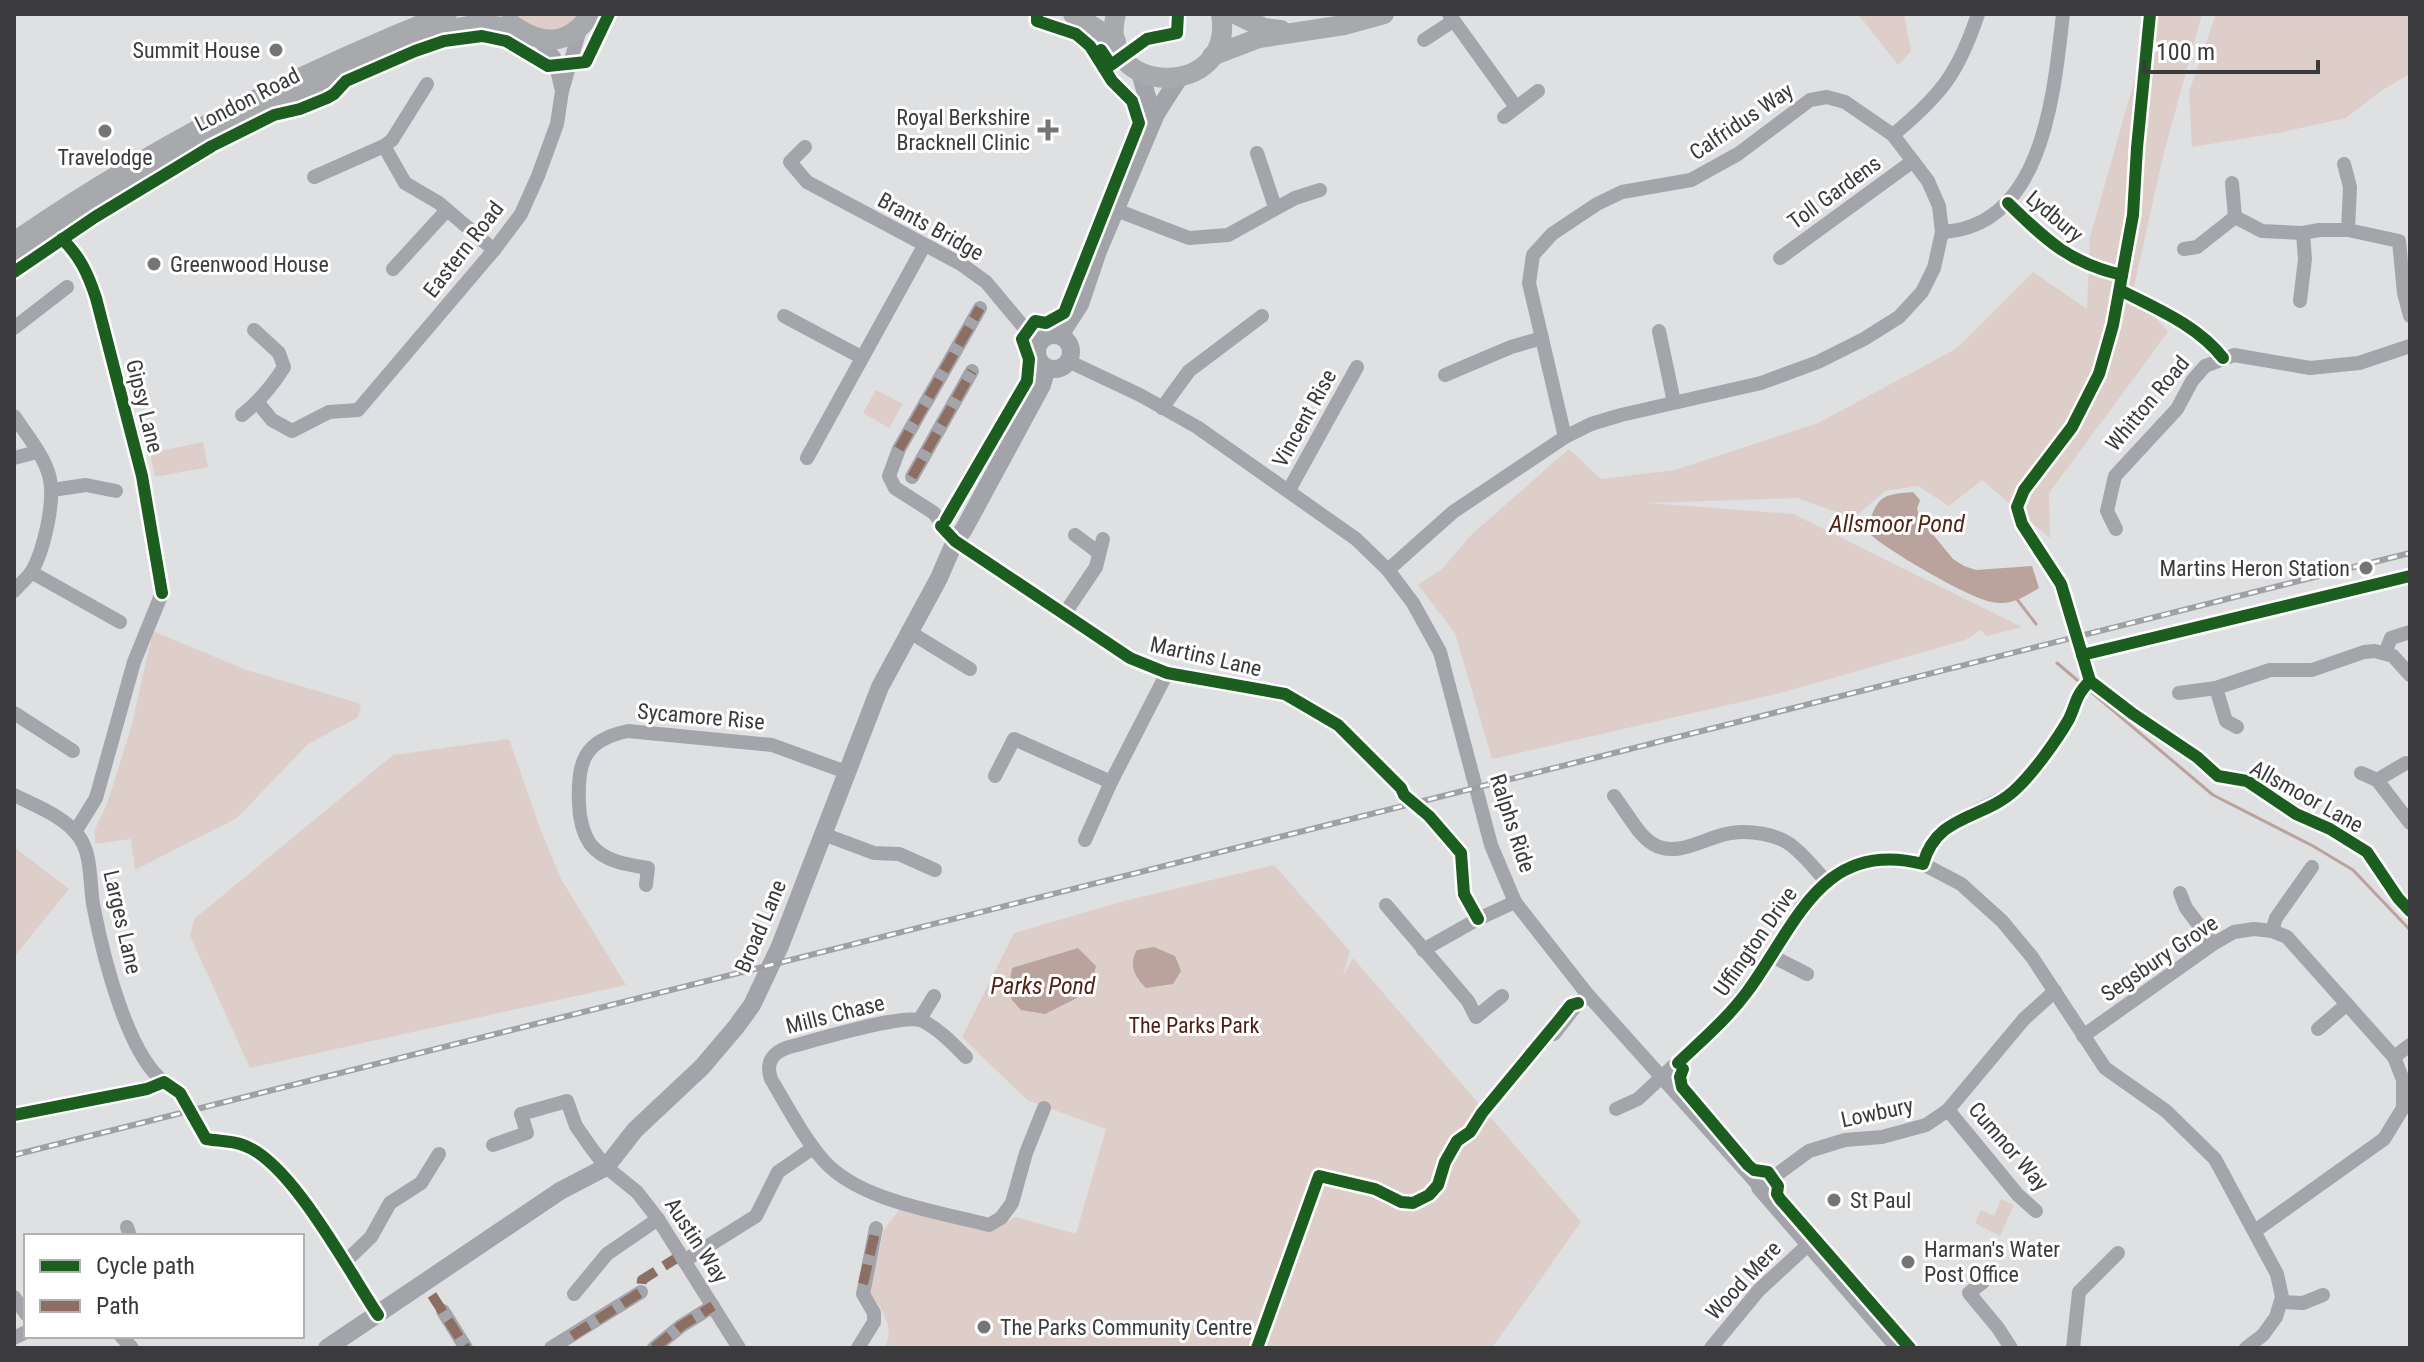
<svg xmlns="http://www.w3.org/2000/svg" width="2424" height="1362" font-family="'Roboto Condensed',sans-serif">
	<rect width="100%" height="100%" fill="#dee0e2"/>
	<g fill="#ddceca">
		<polygon points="511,14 581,14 571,27 541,31"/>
		<polygon points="1858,14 1904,14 1911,51 1898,65"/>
		<polygon points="2143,14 2202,14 2164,152 2133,291 2168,332 2049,493 2050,538 1982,480 1949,506 1918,486 1885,491 1854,518 1797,498 1648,503 1793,514 2022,627 1987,636 1981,630 1965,640 1784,692 1492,759 1455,633 1418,585 1443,568 1471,535 1569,449 1601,479 1675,470 1818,423 1956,349 2033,272 2087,309 2090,237 2139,64"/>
		<polygon points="2216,14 2410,14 2410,74 2382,90 2346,118 2283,132 2192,147 2189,92"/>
		<polygon points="876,390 903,404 889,428 863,413"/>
		<polygon points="203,442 208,467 155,477 150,453"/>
		<polygon points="153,631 246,670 358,703 361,707 357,718 308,744 237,818 135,870 131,839 95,844 95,829 107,804 131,728"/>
		<polygon points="509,739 538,823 561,879 626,985 250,1068 190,936 194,919 393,755"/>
		<polygon points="14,847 69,889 14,957"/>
		<path d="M1274,865L1350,951L1343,976L1353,958L1581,1222L1492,1348H884C897,1327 880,1308 869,1291L884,1230L899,1210L990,1232L1016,1217L1076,1234L1106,1129L1027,1100L962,1037L1014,933L1124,901Z"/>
		<polygon points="2001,1199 2014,1205 2000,1236 1975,1223 1981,1210 1994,1216"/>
	</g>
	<g fill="#baa39c">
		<path d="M1913,492L1920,500L1917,509L1921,520L1953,559L1964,566L1976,570L2032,566L2039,588C2024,597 2011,606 1992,602C1968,598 1883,548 1865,530C1880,498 1876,495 1913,492Z"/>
		<path d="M1154,947L1175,956L1181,971L1173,984L1146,988C1135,978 1128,964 1137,950Z"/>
		<polygon points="1078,948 1096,966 1092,983 1075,999 1045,1014 1021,1010 1012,1000 1008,991 1012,968"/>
	</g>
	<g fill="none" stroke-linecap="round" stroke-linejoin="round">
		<g stroke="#baa39c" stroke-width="3">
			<polyline points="2016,598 2036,624"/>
			<polyline points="2057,663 2213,795 2313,846 2353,870 2410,930"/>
		</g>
		<g stroke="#a4a5aa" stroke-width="14">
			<polyline points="1449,14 1516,107"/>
			<polyline points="537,38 554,57 561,87"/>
			<polyline points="1424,40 1453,21"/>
			<polyline points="1504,117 1538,91"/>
			<path d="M1893,135C1941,95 1958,74 1978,14"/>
			<polyline points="384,146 405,183 439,203 494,250"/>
			<polyline points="805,147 790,162 807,182 961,264 986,282 1027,331 1039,342"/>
			<polyline points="1257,153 1275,207"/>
			<polyline points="2344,164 2350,187 2348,230"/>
			<polyline points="314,177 384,146 392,140 427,84"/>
			<polyline points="2232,183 2235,217"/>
			<polyline points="1116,210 1189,238 1228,235 1295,198 1320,190"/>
			<path d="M1942,232C2044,227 2054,92 2063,14"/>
			<polyline points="2184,249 2197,247 2235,217 2262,231 2303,233 2319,230 2348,230 2399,241 2404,293 2410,316"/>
			<polyline points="1780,258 1913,161"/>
			<polyline points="393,269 447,210"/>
			<polyline points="2300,301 2305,259 2303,233"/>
			<polyline points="980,308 899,449 889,476 895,488 934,513 955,541 1130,658 1167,673 1285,694 1338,725 1401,788"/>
			<polyline points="784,316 861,357"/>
			<polyline points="14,328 67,287"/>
			<polyline points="1659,331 1674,402"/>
			<polyline points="1068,361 1140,395 1197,427 1356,539 1388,570 1413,603 1440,652 1491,845 1515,902 1588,995 1760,1187 1809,1151 1845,1140 1882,1137 1926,1125 1948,1110 2024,1019 2055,991"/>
			<polyline points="1445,375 1511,347 1542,338"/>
			<polyline points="258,403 272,420 292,431 329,412 358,410 494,250 521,214 538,176 557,124 562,91 580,29"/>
			<polyline points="1162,408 1189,371 1262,316"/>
			<path d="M242,415C258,402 273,385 284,367L279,353L254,330"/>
			<path d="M14,416C26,434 43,454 49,475C56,499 44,551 31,573C26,579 19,585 14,591"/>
			<polyline points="14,458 37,452"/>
			<polyline points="807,458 924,246"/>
			<polyline points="912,477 972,371"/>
			<polyline points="52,490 86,485 116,491"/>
			<polyline points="1289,490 1357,367"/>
			<polyline points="2116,529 2107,511 2115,476 2177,409 2192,381 2205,366 2234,355 2310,368 2359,363 2410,346"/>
			<polyline points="1075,535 1099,553"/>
			<polyline points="1388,570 1453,512 1565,437 1591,424 1621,415 1761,383 1818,362 1864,339 1899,317 1922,292 1934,268 1942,232 1939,206 1928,181 1893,135 1845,102 1827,97 1810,100 1738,154 1691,180 1622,192 1597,204 1552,234 1533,255 1529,283 1565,437"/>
			<polyline points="31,572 120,622"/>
			<polyline points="1065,613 1096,567 1103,539"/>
			<polyline points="908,631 970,669"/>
			<polyline points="2385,653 2391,638 2410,632"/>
			<polyline points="2216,688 2226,721 2237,727"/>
			<polyline points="2179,693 2216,688 2270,670 2312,670 2364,652 2375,651 2393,656 2410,675"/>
			<polyline points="14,713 73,751"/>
			<polyline points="2361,773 2377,780 2410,823"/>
			<polyline points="995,776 1014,739 1111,782"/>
			<polyline points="2377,780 2406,763"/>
			<path d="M14,795C36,806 66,817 80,838C93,858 89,887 94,909C103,955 127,1054 164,1082L147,1089L14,1115"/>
			<path d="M1614,796C1626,811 1637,834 1653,844C1678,859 1707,836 1731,833C1750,830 1776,834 1791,845C1804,855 1815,869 1826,881"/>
			<polyline points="1429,816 1461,853 1464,894 1478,919"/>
			<polyline points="75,832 96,798 134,662 162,593"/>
			<polyline points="823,834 874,853 899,854 935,870"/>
			<polyline points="1085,840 1111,782 1167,673"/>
			<path d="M1923,864C1935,822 1980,812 2015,791"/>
			<path d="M646,885L648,868C628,865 605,862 591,845C583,834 579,817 579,803C577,762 584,740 628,731L772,745L846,772"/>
			<polyline points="2180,893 2186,908 2213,944"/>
			<polyline points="1386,905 1468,1001 1476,1017 1502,996"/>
			<polyline points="2272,931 2276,918 2312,867"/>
			<polyline points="1423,950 1478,919 1515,902"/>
			<polyline points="1772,956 1807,974"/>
			<polyline points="920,1019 934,996"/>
			<polyline points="2318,1029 2347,1004"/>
			<polyline points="1554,1034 1578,1003 1588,995"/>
			<polyline points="2083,1036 2213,944 2234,932 2254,929 2272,931 2287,937 2394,1057 2403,1080 2403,1108 2384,1139 2255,1231"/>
			<path d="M966,1057C953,1044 940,1030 923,1021C905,1012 813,1041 789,1047C773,1052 765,1062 771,1079C787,1106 803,1137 824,1161C860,1201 939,1212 989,1225L1001,1218L1012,1203L1026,1153L1044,1108"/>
			<polyline points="2394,1057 2410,1045"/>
			<polyline points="1616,1109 1638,1099 1726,1017 1772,956 1801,907 1826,881 1847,868 1873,860 1901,859 1923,864 1961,884 2002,921 2032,957 2105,1068 2166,1111 2215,1159 2277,1274 2282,1297 2276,1317 2263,1335 2246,1348"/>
			<polyline points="1948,1110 2018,1195 2036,1211"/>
			<path d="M225,1142C231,1143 238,1143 244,1145C291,1162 349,1272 378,1315"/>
			<polyline points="493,1145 527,1133 521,1114 567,1101 576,1126 592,1149 606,1167 637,1192 658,1219 739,1348"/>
			<polyline points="127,1227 130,1236"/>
			<polyline points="684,1261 756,1216 778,1172 813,1148"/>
			<polyline points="344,1263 371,1237 390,1203 421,1183 439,1154"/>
			<polyline points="1983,1282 1969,1293 1998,1328 2011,1348"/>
			<polyline points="574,1294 607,1254 658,1219"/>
			<polyline points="14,1297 26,1314"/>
			<polyline points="2281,1302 2303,1303 2323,1295"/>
			<polyline points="443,1311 466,1348"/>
			<polyline points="121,1336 132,1348"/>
			<polyline points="14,1338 26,1332"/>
			<polyline points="551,1348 641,1292"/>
			<polyline points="654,1348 681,1326 713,1306"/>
			<polyline points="858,1348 874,1322 874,1313 863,1294 876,1228"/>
			<polyline points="1711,1348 1759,1290 1809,1244"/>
			<polyline points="2073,1348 2079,1292 2118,1253"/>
		</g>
		<g stroke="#a3a4aa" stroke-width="18">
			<polyline points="1140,72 1149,104 1149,124"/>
			<circle cx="1054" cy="352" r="17"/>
			<polyline points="1060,335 1080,304 1098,251 1156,114 1179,78"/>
			<polyline points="1760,1187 1900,1348"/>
			<polyline points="327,1348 560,1191 606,1167 635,1130 702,1067 736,1027 752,1005 780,946 880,687 939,578 955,541 964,529 1042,385 1047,368"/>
		</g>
		<g stroke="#a7a9ac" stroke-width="20">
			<polyline points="1073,14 1116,41"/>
			<path d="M1116,14C1094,97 1236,101 1221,14"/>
			<polyline points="1235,14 1264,28 1281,30"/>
			<path d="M510,23C541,46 568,47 591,14"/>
			<polyline points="1212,56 1259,38 1344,25 1384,14"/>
			<path d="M14,242C149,148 294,75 447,14"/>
			<path d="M14,261C123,185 238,119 361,67C392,54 425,36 457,28C478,23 498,25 518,30"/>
		</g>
		<defs>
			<polyline id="rail" points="14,1155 2410,553"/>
		</defs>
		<use href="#rail" stroke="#9fa0a3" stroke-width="6"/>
		<use href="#rail" stroke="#fff" stroke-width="3" stroke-dasharray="9" stroke-linecap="butt"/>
		<g stroke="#8d6e63" stroke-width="10" stroke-dasharray="20 10" stroke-linecap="butt">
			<polyline points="899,449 980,308"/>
			<polyline points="912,477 972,371"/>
			<polyline points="863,1284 876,1228"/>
			<polyline points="432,1295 466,1348"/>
			<polyline points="572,1336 641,1292 642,1280 675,1259"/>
			<polyline points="654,1348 681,1326 713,1306"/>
		</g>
		<defs>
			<g id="cycleway">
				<polyline points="1101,50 1111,65 1147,39 1177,33 1178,14"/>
				<path d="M2008,203C2045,239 2069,263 2122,275"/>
				<path d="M62,239C80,256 88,274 96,298L142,476L162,593"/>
				<polyline points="14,272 95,217 212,146 274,115 300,109 327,98 334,94 346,81 415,51 444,41 482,36 506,41 548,66 586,62 609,14"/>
				<path d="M2120,290C2157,309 2197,325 2223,358"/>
				<polyline points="946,520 1027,381 1029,359 1022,339 1035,321 1046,323 1064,313 1139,123 1132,101 1112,81 1090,46 1076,34 1037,21 1037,14"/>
				<polyline points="941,526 955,541 1130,658 1167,673 1285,694 1338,725 1401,788 1404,795 1429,816 1461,853 1464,894 1478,919"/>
				<polyline points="2082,655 2410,576"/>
				<polyline points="2090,681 2061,584 2022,524 2017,507 2024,490 2072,427 2099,374 2113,325 2133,215 2137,148 2150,14"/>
				<polyline points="2090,681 2133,714 2197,757 2218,776 2247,781 2296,814 2330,829 2367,852 2398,898 2410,911"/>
				<path d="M1678,1063C1702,1040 1727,1019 1747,992C1796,926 1821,838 1923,864C1937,813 1984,820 2016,789C2034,772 2057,740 2069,719C2077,702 2075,696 2090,681"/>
				<polyline points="1683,1069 1680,1077 1682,1087 1748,1165 1754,1170 1768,1172 1778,1186 1777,1194 1780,1199 1910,1348"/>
				<path d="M14,1115L147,1089L164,1082L180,1093L206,1139C218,1141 232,1141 243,1145C291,1161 349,1272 378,1315"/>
				<polyline points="1257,1348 1319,1176 1375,1189 1401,1202 1413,1203 1429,1195 1438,1185 1445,1162 1457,1141 1470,1132 1482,1113 1559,1020 1571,1005 1578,1003"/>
			</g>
		</defs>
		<use href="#cycleway" stroke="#fff" stroke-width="17"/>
		<use href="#cycleway" stroke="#1b5e20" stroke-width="12"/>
	</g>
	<g fill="#747577" stroke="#fff" stroke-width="3">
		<circle cx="276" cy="50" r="8"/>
		<path d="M1044 118h8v8h8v8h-8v8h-8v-8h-8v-8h8z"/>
		<circle cx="105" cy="131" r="8"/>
		<circle cx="154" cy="264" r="8"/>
		<circle cx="2366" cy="568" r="8"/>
		<circle cx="1834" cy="1200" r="8"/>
		<circle cx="1908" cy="1262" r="8"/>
		<circle cx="984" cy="1327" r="8"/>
	</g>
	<g text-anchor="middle" stroke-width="6" stroke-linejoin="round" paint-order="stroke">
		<g font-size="22" fill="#3b3b3d" stroke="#fff" text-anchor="start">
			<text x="260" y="58" text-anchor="end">Summit House</text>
			<text x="1030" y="125" text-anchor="end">Royal Berkshire<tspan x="1030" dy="25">Bracknell Clinic</tspan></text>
			<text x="105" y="165" text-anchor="middle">Travelodge</text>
			<text x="170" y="272">Greenwood House</text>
			<text x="2350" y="576" text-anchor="end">Martins Heron Station</text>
			<text x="1850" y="1208">St Paul</text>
			<text x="1924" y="1257">Harman's Water<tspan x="1924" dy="25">Post Office</tspan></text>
			<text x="1000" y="1335">The Parks Community Centre</text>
		</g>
		<g font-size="22" fill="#3b3b3d" stroke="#fff">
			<text transform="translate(247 99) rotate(-27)" y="8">London Road</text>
			<text transform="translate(1741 121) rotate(-34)" y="8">Calfridus Way</text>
			<text transform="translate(1834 192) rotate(-36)" y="8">Toll Gardens</text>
			<text transform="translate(2055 216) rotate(40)" y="8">Lydbury</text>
			<text transform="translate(931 226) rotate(29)" y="8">Brants Bridge</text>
			<text transform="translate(463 249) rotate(-52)" y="8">Eastern Road</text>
			<text transform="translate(2147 403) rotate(-50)" y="8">Whitton Road</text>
			<text transform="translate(145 406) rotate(76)" y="8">Gipsy Lane</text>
			<text transform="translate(1304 418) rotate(-61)" y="8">Vincent Rise</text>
			<text transform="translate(1206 656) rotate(13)" y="8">Martins Lane</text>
			<text transform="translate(701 716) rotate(5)" y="8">Sycamore Rise</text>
			<text transform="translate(2307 796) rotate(29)" y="8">Allsmoor Lane</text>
			<text transform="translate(1513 823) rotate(72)" y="8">Ralphs Ride</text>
			<text transform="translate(123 922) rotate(77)" y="8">Larges Lane</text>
			<text transform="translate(760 926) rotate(-67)" y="8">Broad Lane</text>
			<text transform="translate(1755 941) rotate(-55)" y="8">Uffington Drive</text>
			<text transform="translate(2159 958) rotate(-34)" y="8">Segsbury Grove</text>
			<text transform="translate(835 1014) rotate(-14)" y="8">Mills Chase</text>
			<text transform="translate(1877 1112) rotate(-12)" y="8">Lowbury</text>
			<text transform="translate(2009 1146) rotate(49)" y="8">Cumnor Way</text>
			<text transform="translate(697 1240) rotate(57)" y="8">Austin Way</text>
			<text transform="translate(1743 1280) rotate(-47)" y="8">Wood Mere</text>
		</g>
		<g font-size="22" fill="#4e1f11" stroke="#fff">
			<text x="1194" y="1033">The Parks Park</text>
		</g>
		<g font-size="24" font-style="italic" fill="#532516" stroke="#fff">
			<text x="1897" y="532">Allsmoor Pond</text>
			<text x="1043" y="994">Parks Pond</text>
		</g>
	</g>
	<rect width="2424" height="1362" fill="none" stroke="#3b3b3d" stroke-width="32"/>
	<rect x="24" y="1234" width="280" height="104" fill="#ffffff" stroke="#b1b1b1" stroke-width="2"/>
	<rect x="40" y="1260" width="40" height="12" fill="#1b5e20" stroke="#b1b1b1" stroke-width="2"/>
	<text x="96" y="1274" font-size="24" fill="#3b3b3d">Cycle path</text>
	<rect x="40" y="1300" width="40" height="12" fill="#8d6e63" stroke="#b1b1b1" stroke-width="2"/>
	<text x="96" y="1314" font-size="24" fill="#3b3b3d">Path</text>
	<path d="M2144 60v12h174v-12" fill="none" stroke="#3b3b3d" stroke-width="4"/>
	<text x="2156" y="60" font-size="24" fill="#3b3b3d" stroke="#ffffff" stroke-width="6" paint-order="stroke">100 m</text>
</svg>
